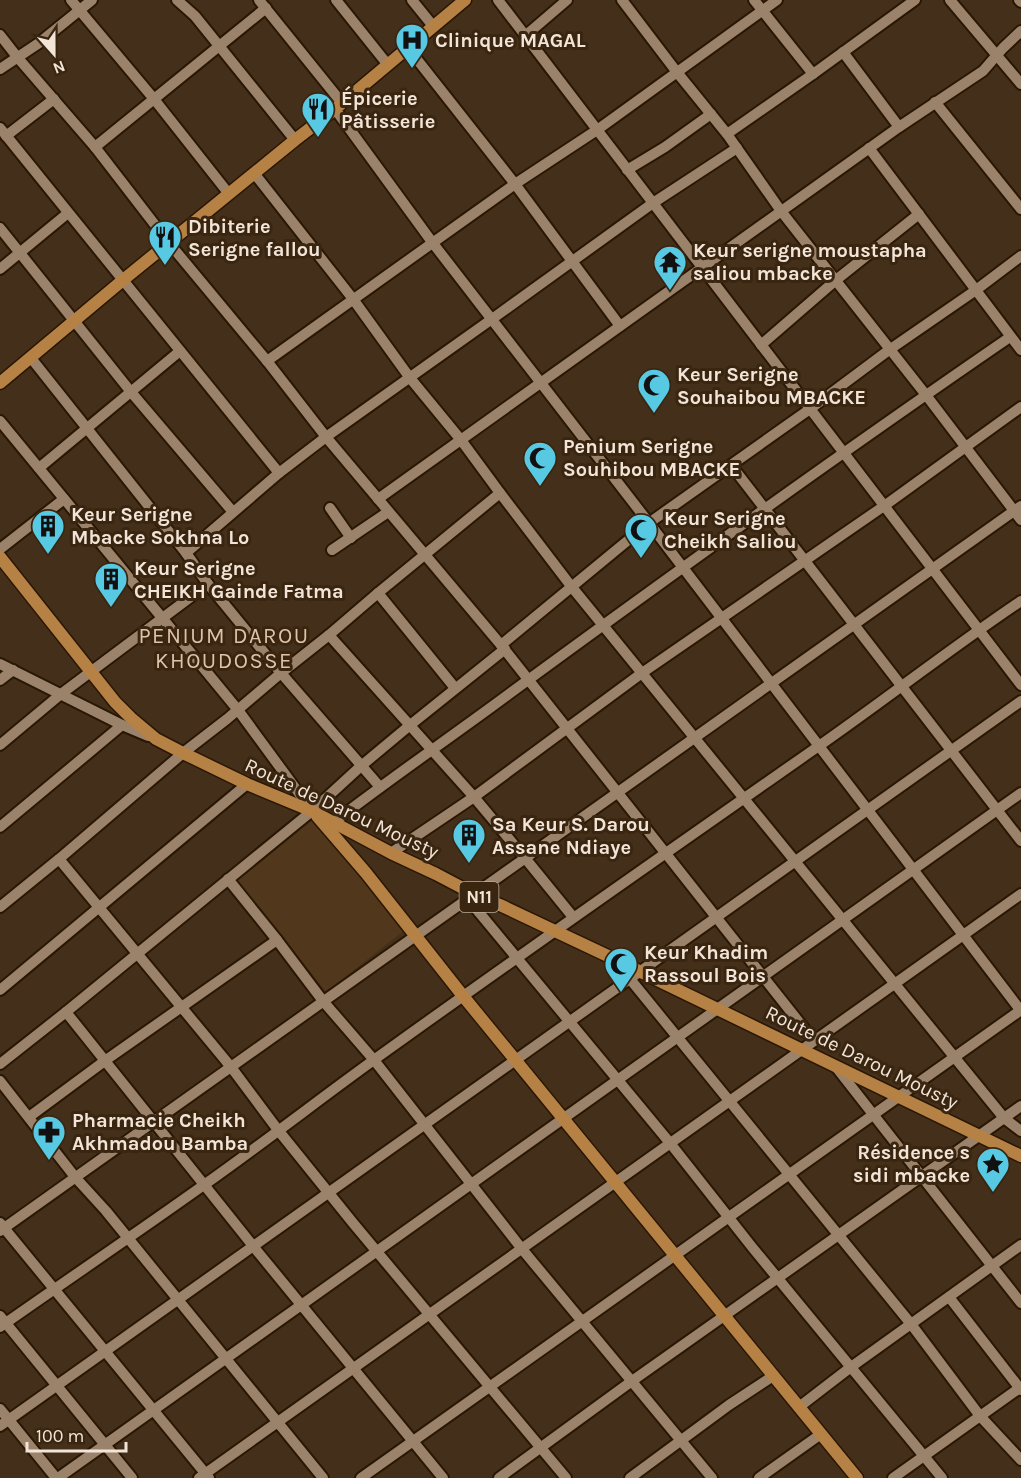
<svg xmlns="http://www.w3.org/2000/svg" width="1021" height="1478" font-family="Karla,sans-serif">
	<rect width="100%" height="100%" fill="#44301a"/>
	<polygon fill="#51371c" points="314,813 406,929 326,992 234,876"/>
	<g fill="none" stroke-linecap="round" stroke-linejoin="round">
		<defs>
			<g id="minor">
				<polyline points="71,0 154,99 229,194"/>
				<polyline points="177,0 195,16 295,140"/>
				<polyline points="259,0 342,103"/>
				<polyline points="336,0 388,65"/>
				<polyline points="412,0 433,26"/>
				<polyline points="498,0 1021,685"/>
				<polyline points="622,0 676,71 727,134 781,211 926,395 1021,520"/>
				<polyline points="754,0 813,74"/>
				<polyline points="950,0 1021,84"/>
				<polyline points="1019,0 1021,2"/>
				<polyline points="0,35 18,58 95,147 169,243 267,361 326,437 501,645 814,1041"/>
				<polyline points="525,36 567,0"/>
				<polyline points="408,48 515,184 620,326"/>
				<polyline points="843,52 899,127"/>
				<polyline points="0,69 39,43 92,0"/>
				<polyline points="935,102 1021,209"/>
				<polyline points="335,109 432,242 649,523 1021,1011"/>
				<polyline points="0,128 279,473"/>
				<polyline points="727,134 813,74 915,0"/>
				<polyline points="6,136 54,99"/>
				<polyline points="95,147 266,8"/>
				<polyline points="869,148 1021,350"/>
				<polyline points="627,170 665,147 711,114"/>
				<polyline points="254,173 353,299 410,378 461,440 500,493 571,586 1004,1118 1021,1131"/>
				<polyline points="0,228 131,392 233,512"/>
				<polyline points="0,269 68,213"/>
				<polyline points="761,345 836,280 919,214"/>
				<polyline points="31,358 186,553 208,584 281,673 380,787"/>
				<polyline points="267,361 515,184 597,130 777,0"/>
				<polyline points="0,421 238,710 312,811"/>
				<polyline points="731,465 1021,841"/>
				<polyline points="39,468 180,351"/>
				<polyline points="378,499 899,127 983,71 1003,48 1021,31"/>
				<polyline points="330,508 351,538"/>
				<polyline points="0,549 64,499"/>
				<polyline points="332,550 388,512"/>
				<polyline points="186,553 279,473 326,437 492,319 653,203 737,148"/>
				<polyline points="378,593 455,688"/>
				<polyline points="329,635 474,797 525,858 573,917"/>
				<polyline points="501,645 649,523 810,409 889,350 976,290 1021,256"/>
				<polyline points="0,664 122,725 148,736"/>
				<polyline points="0,680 13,670"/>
				<polyline points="0,745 61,694 208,584"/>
				<path d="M334,822C391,778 451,737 509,694C674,573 841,453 1010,337"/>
				<polyline points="0,827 122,725"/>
				<polyline points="391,853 474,797 642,673 884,506 1021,407"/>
				<polyline points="59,859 231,1067 278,1130 353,1223 566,1478"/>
				<polyline points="228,879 277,940 323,1001 374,1060 522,1249 712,1478"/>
				<polyline points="468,899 670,1143 752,1247 942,1478"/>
				<polyline points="0,907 59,859 183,753 227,719 281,673 329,635 378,593 500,493"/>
				<polyline points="630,979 911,1324 980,1416 1021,1460"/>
				<polyline points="0,990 247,784"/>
				<polyline points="66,1012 253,1246 443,1478"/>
				<polyline points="0,1064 66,1012 312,811 361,766 409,726 505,649"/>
				<polyline points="836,1067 1021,1303"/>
				<polyline points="0,1081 75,1177 106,1211 323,1478"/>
				<polyline points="29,1117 106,1060 277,940"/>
				<polyline points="0,1223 209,1478"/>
				<polyline points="0,1231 1021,506"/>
				<polyline points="949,1297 1021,1390"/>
				<polyline points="0,1316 132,1478"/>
				<path d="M0,1327C67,1280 135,1234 201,1187C265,1142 326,1094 389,1049C531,947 673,848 816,748C885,700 951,648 1021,601"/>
				<polyline points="799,1407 851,1367 1021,1245"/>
				<polyline points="0,1409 56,1478"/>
				<polyline points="0,1426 1021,701"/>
				<polyline points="58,1478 1021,793"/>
				<polyline points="199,1478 1021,894"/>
				<polyline points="361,1478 1021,1010"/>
				<polyline points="499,1478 632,1381 724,1316 1021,1106"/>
				<polyline points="630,1478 729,1405 773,1376"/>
				<polyline points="759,1478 821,1434"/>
				<polyline points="893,1478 1021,1387"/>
			</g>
			<g id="major">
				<polyline points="0,383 123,280 295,140 335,109 465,0"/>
				<polyline points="0,557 115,702 131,718 156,739 183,753 247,784 312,811 391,853 436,874 474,894 500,905 610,957 1021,1156"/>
				<polyline points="317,816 366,873 463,996 857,1478"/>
			</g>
		</defs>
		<use href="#minor" stroke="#2a1703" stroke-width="14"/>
		<use href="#major" stroke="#2a1703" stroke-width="15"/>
		<use href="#minor" stroke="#9a826b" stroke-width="10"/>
		<use href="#major" stroke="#b68145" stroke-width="12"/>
	</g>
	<defs>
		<symbol id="hospital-pin" viewBox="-11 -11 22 30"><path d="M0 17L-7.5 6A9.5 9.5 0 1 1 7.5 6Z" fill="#58c9e3" stroke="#3a2610"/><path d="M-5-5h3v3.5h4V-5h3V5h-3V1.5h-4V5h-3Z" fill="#111"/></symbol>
		<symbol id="restaurant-pin" viewBox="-11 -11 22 30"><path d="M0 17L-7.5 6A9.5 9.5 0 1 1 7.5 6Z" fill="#58c9e3" stroke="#3a2610"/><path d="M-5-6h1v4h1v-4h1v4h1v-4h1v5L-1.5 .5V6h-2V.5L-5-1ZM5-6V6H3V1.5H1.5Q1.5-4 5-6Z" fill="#111"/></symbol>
		<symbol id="temple-pin" viewBox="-11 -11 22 30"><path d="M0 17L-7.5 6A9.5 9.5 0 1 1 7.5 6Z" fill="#58c9e3" stroke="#3a2610"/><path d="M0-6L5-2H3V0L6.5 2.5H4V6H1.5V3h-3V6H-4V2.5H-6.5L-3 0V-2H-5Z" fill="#111"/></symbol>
		<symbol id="mosque-pin" viewBox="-11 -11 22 30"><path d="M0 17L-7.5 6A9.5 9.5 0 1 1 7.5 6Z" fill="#58c9e3" stroke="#3a2610"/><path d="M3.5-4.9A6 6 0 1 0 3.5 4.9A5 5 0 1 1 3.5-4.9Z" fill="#111"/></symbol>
		<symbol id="building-pin" viewBox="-11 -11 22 30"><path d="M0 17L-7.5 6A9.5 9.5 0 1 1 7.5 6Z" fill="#58c9e3" stroke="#3a2610"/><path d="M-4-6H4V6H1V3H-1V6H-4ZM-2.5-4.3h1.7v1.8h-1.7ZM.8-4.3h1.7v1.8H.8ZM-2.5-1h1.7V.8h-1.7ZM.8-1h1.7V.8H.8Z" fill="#111"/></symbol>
		<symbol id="pharmacy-pin" viewBox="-11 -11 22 30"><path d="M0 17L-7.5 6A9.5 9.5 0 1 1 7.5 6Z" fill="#58c9e3" stroke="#3a2610"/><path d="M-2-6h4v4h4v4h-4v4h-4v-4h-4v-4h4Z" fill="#111"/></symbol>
		<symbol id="sight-pin" viewBox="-11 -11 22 30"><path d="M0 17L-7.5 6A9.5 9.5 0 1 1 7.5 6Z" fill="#58c9e3" stroke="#3a2610"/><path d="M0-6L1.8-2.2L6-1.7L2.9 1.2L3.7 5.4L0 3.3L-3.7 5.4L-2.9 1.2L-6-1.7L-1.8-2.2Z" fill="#111"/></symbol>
	</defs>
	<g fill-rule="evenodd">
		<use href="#hospital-pin" x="393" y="21" width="38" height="52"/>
		<use href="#restaurant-pin" x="299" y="90" width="38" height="52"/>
		<use href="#restaurant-pin" x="146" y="218" width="38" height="52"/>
		<use href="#temple-pin" x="651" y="243" width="38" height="52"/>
		<use href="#mosque-pin" x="635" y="366" width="38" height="52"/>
		<use href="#mosque-pin" x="521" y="439" width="38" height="52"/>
		<use href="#building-pin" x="29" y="507" width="38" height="52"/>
		<use href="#mosque-pin" x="622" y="511" width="38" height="52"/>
		<use href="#building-pin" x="92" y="560" width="38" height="52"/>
		<use href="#building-pin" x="450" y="816" width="38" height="52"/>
		<use href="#mosque-pin" x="602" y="945" width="38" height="52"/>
		<use href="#pharmacy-pin" x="30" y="1113" width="38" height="52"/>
		<use href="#sight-pin" x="974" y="1145" width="38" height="52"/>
	</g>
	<g text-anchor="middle" stroke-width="6" stroke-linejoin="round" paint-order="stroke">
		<rect fill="#3a2610" stroke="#bbac9c" stroke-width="1.5" x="459.5" y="882" width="39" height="30" rx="4.5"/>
		<g font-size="18" font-weight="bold" fill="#f2e5d8">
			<text x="479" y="903">N11</text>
		</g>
		<g font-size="20" font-weight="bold" fill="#f2e5d8" stroke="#3a2610" text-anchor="start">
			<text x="435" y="47">Clinique MAGAL</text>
			<text x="341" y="105">Épicerie<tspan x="341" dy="23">Pâtisserie</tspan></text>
			<text x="188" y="233">Dibiterie<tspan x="188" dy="23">Serigne fallou</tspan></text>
			<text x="693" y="257">Keur serigne moustapha<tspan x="693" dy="23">saliou mbacke</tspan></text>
			<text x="677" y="381">Keur Serigne<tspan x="677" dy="23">Souhaibou MBACKE</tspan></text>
			<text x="563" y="453">Penium Serigne<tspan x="563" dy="23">Souhibou MBACKE</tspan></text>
			<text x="71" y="521">Keur Serigne<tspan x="71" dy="23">Mbacke Sokhna Lo</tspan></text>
			<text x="664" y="525">Keur Serigne<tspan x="664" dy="23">Cheikh Saliou</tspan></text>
			<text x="134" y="575">Keur Serigne<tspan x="134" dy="23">CHEIKH Gainde Fatma</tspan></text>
			<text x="492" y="831">Sa Keur S. Darou<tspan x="492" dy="23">Assane Ndiaye</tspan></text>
			<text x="644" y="959">Keur Khadim<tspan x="644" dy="23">Rassoul Bois</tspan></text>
			<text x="72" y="1127">Pharmacie Cheikh<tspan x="72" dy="23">Akhmadou Bamba</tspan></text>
			<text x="970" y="1159" text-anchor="end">Résidence s<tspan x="970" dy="23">sidi mbacke</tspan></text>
		</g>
		<g font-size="20" fill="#f2e5d8" stroke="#3a2610">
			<text transform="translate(342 808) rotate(25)" y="7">Route de Darou Mousty</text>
			<text transform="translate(862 1057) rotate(26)" y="7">Route de Darou Mousty</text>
		</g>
		<g font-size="22" letter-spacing="1.5" fill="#ddc3aa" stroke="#3a2610">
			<text x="224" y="643">PENIUM DAROU<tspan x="224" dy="25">KHOUDOSSE</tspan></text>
		</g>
	</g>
	<g transform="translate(54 54) rotate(159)" stroke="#3a2610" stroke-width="4.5" paint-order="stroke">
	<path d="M0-4.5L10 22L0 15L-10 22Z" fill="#f2e5d8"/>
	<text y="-9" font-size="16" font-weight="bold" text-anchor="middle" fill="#f2e5d8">N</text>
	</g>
	<path d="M27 1442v9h99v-9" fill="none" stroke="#f2e5d8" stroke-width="3"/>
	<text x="36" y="1442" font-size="18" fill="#f2e5d8" stroke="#3a2610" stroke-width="4.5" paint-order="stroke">100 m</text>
</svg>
